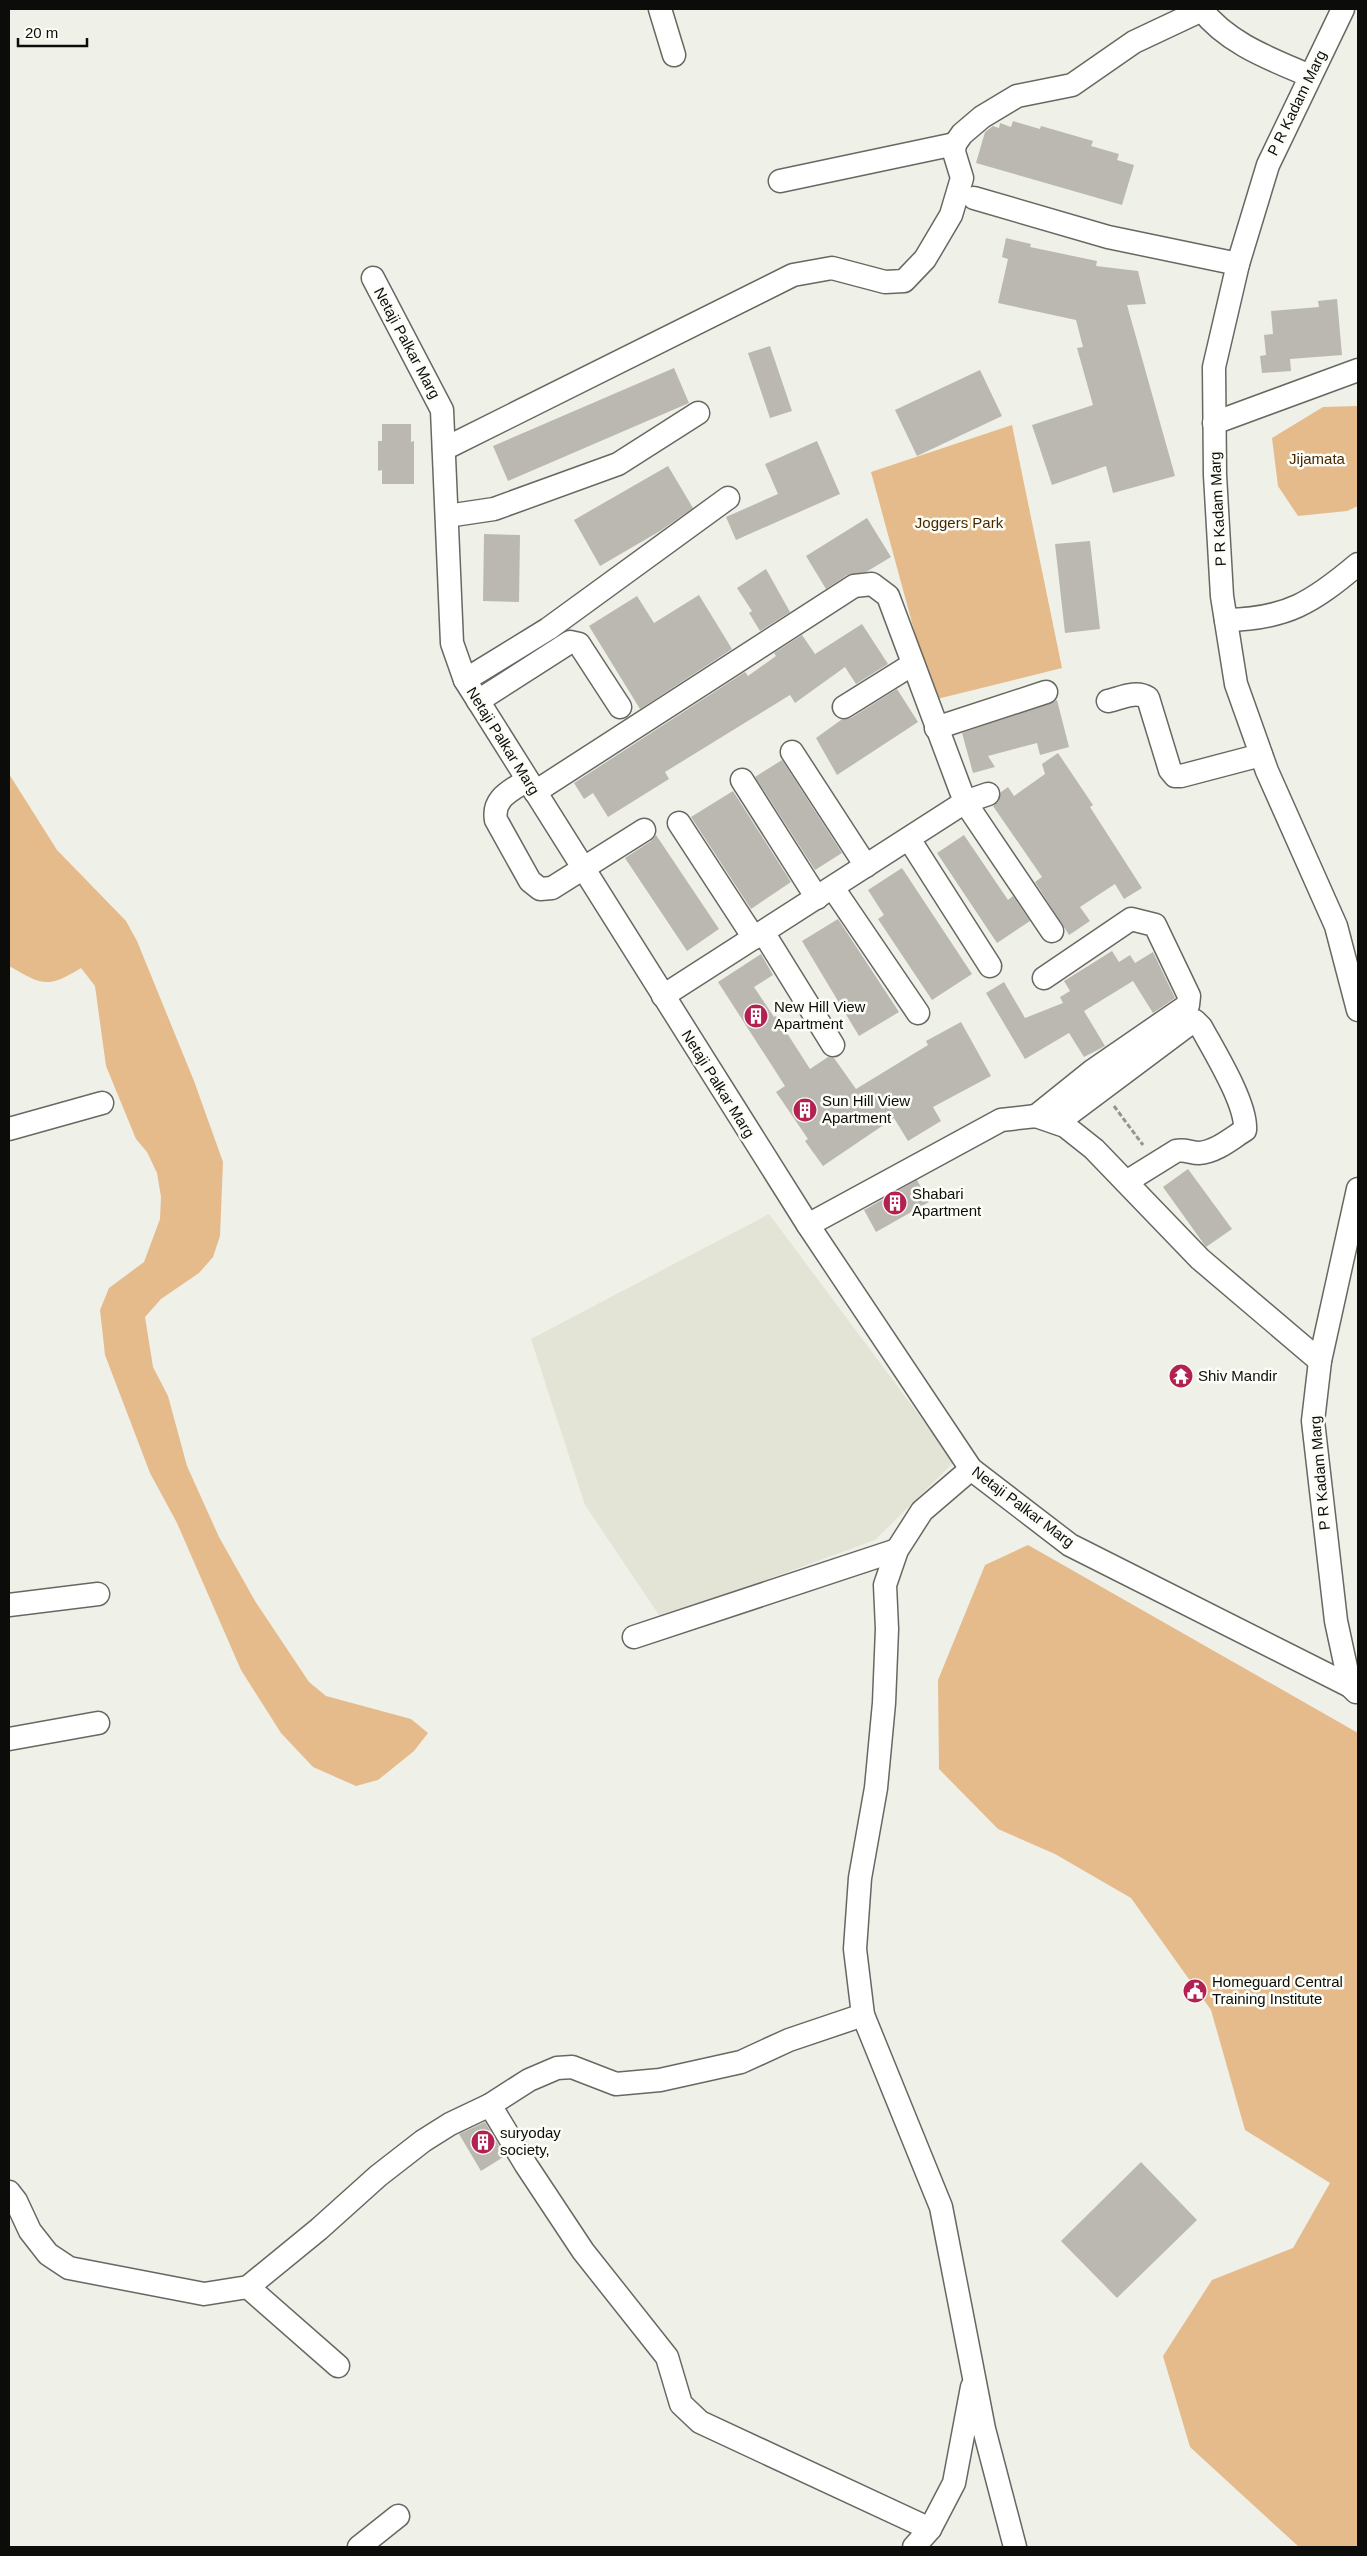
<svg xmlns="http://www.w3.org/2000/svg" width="1367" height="2556" font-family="Helvetica,sans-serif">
	<rect width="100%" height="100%" fill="#eff0e8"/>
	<polygon fill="#e3e4d5" points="769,1214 954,1462 875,1540 661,1618 585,1505 531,1339"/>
	<g fill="#e5bb8c">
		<polygon points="1358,406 1358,506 1347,511 1298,516 1278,486 1272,438 1323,407"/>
		<polygon points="1012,425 1062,668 933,700 871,472"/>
		<path d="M9,774L57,850L126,921L137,941L194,1081L223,1162L220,1236L213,1257L199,1273L161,1299L145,1317L153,1367L168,1396L187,1466L219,1537L255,1601L309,1682L326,1696L411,1719L428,1733L414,1751L378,1780L356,1786L313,1767L281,1733L241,1670L177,1523L150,1473L105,1355L100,1310L109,1288L144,1262L160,1219L161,1197L157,1173L147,1152L136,1139L106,1066L95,986L81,968C47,989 42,985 9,966Z"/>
		<polygon points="1028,1545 1358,1733 1358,2547 1299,2547 1190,2447 1163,2356 1212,2280 1293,2248 1330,2183 1245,2130 1211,2010 1131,1898 1055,1854 998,1829 939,1769 938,1680 985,1565"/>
	</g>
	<g fill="#bbb8b1">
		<polygon points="1013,121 1040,129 1041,126 1093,141 1091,146 1119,154 1117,160 1134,165 1122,205 976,163 985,132 993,126 999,128 1000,123 1011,127"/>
		<polygon points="1006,238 1031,244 1030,247 1097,261 1096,266 1138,271 1146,304 1127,305 1175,476 1113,493 1106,466 1052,485 1032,425 1093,405 1077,348 1083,347 1076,320 998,303 1008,259 1002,257"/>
		<polygon points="1337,299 1342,355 1290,359 1291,371 1262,373 1260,356 1266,355 1264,335 1273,334 1271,311 1319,307 1318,301"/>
		<polygon points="770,346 792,411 770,418 748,353"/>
		<polygon points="674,368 689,403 508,481 493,446"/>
		<polygon points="980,370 1002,416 917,456 895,410"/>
		<polygon points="382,424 411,424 411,442 414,441 414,484 382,484 382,470 378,471 378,441 382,441"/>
		<polygon points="817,441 840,494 736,540 726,517 778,494 765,464"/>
		<polygon points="668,466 693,508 660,531 600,566 574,520"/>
		<polygon points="867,518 891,557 866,572 847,575 826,589 806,556"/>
		<polygon points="484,534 520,535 519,602 483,601"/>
		<polygon points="1090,541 1100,629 1065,633 1055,544"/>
		<polygon points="766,569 790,612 760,631 749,613 752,611 737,588"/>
		<polygon points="699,595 732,649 640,709 589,626 637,596 654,623"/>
		<polygon points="862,624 888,664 856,684 845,667 795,703 790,695 665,772 669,779 608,817 593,793 584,799 574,783 745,672 748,676 776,656 774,653 802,635 815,654"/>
		<polygon points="897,689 918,722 837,775 816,738 841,720 851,718"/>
		<polygon points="1057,700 1069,747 1040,755 1037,743 988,756 995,767 973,773 962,733"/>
		<polygon points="1058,753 1093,805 1090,807 1142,888 1124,899 1115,884 1080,907 1090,921 1069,935 1035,882 1042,877 993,806 998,802 1001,792 1008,787 1014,796 1045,774 1042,764"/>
		<polygon points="782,760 842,853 815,870 755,777"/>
		<polygon points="733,791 791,882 751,909 691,817"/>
		<polygon points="656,835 719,929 687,951 625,858 651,841"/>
		<polygon points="964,835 1008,900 1013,896 1030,921 997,943 937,853"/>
		<polygon points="902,868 972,974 932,1000 878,919 884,915 868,890"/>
		<polygon points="838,919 899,1012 859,1036 802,941"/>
		<polygon points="1112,951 1119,962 1130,955 1135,963 1153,952 1175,998 1153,1013 1133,981 1084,1011 1105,1046 1084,1057 1069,1033 1025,1059 986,993 1004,982 1025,1018 1063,1003 1060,997 1070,991 1064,981"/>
		<polygon points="761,954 773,975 754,987 774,1017 776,1016 810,1069 828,1057 834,1058 856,1089 928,1045 926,1041 961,1022 991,1076 933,1107 941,1121 908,1141 894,1118 823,1166 805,1141 808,1139 776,1092 785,1086 718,982"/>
		<polygon points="1188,1169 1232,1229 1206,1247 1163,1187"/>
		<polygon points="917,1180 929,1202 876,1232 864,1210"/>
		<polygon points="485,2122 505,2156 481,2171 459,2134"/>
		<polygon points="1141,2162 1197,2220 1117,2298 1061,2241"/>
	</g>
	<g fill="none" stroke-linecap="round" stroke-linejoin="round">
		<defs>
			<g id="minor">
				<polyline points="660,9 674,55"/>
				<path d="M1201,9C1228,44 1271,59 1310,76"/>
				<polyline points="1343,9 1268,165 1238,264 1214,367 1215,475 1222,596 1236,684 1267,771 1336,926 1358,1010"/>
				<polyline points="780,181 955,144"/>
				<polyline points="974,198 1108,237 1238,264"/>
				<polyline points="373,278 442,410 452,643 465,680 808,1225 971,1469 1070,1545 1350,1686"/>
				<polyline points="1214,423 1358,370"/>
				<polyline points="444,449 793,275 832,268 885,282 904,281 925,259 951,215 962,178 954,152 955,144 962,134 982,117 1017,96 1072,85 1134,42 1202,10"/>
				<polyline points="447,516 494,509 618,464 698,413"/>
				<path d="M1226,620C1287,619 1313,602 1358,564"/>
				<polyline points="465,680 548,629 728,498"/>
				<polyline points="478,701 570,642 579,644 620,707"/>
				<path d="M1108,701C1121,698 1136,690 1148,698L1170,770L1175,776H1181L1261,755"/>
				<polyline points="844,707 913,664"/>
				<polyline points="936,728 1046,692"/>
				<polyline points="792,752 866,866"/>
				<path d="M527,780C511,791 492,798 496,820L530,881L540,889L552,888L644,830"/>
				<polyline points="742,780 817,898"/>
				<polyline points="535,792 854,586 872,584 888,596 965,802 663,996"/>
				<polyline points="988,794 965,802 1052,931"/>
				<polyline points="679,823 754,938"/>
				<polyline points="909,839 990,966"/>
				<polyline points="833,888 918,1013"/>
				<polyline points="763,932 833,1045"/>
				<polyline points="1036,1116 1092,1071 1188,1005 1189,996 1155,925 1131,919 1044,978"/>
				<path d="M1057,1123L1188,1025L1195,1021L1201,1027C1214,1051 1247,1104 1245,1130C1232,1138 1216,1152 1199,1153C1191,1153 1185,1149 1176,1151L1126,1182"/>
				<polyline points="9,1129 102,1103"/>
				<polyline points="808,1225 1001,1120 1036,1116 1065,1126 1094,1149 1200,1259 1320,1361"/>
				<polyline points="971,1469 922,1511 897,1550 885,1585 887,1629 884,1703 876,1788 860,1878 855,1949 863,2015 941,2207 984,2429 1015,2547"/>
				<polyline points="9,1605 98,1594"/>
				<polyline points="634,1637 897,1550"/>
				<polyline points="1356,1692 1350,1686 1336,1621 1313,1421 1320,1361 1358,1189"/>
				<polyline points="9,1739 98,1723"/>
				<polyline points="490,2105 526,2165 583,2251 667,2357 681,2404 700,2422 930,2529"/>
				<polyline points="9,2192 16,2201 30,2231 48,2254 69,2268 204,2294 248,2287 319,2229 378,2176 423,2141 450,2124 490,2105 529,2080 557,2068 572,2067 616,2084 660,2080 741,2062 789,2040 863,2015"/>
				<polyline points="248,2287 338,2366"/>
				<polyline points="359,2547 398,2516"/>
				<polyline points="914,2547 930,2529 954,2483 972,2387"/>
			</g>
		</defs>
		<use href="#minor" stroke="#686862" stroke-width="25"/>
		<polyline stroke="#959690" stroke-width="3" stroke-dasharray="5 2.5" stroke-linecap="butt" points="1114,1106 1143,1145"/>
		<use href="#minor" stroke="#fff" stroke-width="22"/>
	</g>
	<defs>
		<symbol id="building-disc" viewBox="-11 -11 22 22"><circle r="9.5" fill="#b22152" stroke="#fcfdf6"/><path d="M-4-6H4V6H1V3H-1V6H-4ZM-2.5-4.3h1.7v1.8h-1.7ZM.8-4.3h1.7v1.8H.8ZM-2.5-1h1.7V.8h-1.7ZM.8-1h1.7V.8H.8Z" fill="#fff"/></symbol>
		<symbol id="temple-disc" viewBox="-11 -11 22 22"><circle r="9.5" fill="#b22152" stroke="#fcfdf6"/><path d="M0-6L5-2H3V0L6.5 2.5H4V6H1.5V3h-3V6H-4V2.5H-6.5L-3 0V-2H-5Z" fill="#fff"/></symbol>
		<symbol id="civic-disc" viewBox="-11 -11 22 22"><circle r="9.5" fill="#b22152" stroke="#fcfdf6"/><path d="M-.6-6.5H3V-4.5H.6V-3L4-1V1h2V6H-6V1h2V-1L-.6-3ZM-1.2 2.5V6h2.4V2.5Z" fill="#fff"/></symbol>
	</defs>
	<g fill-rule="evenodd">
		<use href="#building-disc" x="742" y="1002" width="28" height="28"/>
		<use href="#building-disc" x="791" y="1096" width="28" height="28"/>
		<use href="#building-disc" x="881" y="1189" width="28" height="28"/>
		<use href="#temple-disc" x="1167" y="1362" width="28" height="28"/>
		<use href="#civic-disc" x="1181" y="1977" width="28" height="28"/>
		<use href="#building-disc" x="469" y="2128" width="28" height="28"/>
	</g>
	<g text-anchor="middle" stroke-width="5" stroke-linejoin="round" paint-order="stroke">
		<g font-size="15" fill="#0c0d0a" stroke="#fcfdf6">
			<text transform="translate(1297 103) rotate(-64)" y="5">P R Kadam Marg</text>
			<text transform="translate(407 343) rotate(62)" y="5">Netaji Palkar Marg</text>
			<text transform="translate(1218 509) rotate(-93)" y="5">P R Kadam Marg</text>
			<text transform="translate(503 741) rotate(58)" y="5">Netaji Palkar Marg</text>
			<text transform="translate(718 1084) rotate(58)" y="5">Netaji Palkar Marg</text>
			<text transform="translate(1320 1473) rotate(-95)" y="5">P R Kadam Marg</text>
			<text transform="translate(1023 1507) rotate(37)" y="5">Netaji Palkar Marg</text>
		</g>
		<g font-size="15" fill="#462900" stroke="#fcfdf6">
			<text x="1317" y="464">Jijamata</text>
			<text x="959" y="528">Joggers Park</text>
		</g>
		<g font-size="15" fill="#0c0d0a" stroke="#fcfdf6" text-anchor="start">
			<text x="774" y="1012">New Hill View<tspan x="774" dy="17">Apartment</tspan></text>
			<text x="822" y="1106">Sun Hill View<tspan x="822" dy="17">Apartment</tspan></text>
			<text x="912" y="1199">Shabari<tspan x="912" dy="17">Apartment</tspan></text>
			<text x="1198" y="1381">Shiv Mandir</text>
			<text x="1212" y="1987">Homeguard Central<tspan x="1212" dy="17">Training Institute</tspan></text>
			<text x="500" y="2138">suryoday<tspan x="500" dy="17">society,</tspan></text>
		</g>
	</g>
	<rect width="1367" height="2556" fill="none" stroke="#0c0d0a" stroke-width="20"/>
	<path d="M18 38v8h69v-8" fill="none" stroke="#0c0d0a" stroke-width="2.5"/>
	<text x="25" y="38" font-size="15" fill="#0c0d0a" stroke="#fcfdf6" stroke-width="4" paint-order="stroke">20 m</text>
</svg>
